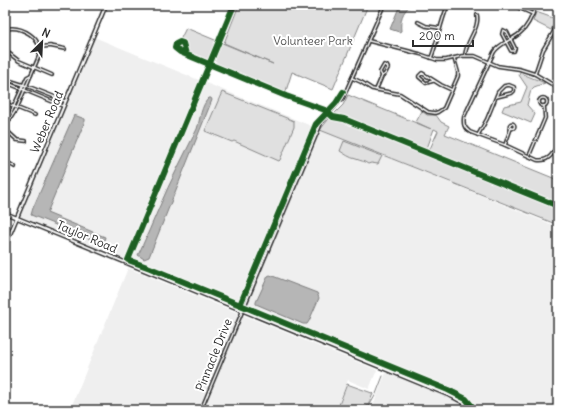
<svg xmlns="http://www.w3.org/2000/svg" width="563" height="415" font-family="Delius,sans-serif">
	<rect width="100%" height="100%" fill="#fff"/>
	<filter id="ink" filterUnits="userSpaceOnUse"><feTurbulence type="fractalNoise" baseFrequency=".025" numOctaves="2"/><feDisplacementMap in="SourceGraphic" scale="8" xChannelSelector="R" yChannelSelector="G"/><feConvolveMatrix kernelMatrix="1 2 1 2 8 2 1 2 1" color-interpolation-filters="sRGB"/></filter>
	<g filter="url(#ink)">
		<g fill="#efefef">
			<polygon points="94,37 558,227 558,410 475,410 471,403 466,399 449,390 20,216"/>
			<polygon points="128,268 377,370 369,389 348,380 336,410 70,410"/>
			<polygon points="386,373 449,398 463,406 466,410 371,410"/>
		</g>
		<g fill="#e0e0e0" stroke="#868686">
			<polygon points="239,5 368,5 333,89 292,72 285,94 187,53 185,43 180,40 186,28 273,64 224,43"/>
			<polygon points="536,12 556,19 551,30 533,21"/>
			<polygon points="520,73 545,83 534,87 531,90 527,105 535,114 531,123 502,111 504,106 521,102 527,87 519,75"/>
			<polygon points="222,92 294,121 294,127 280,160 279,161 234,141 232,142 205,131"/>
			<polygon points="348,95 431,129 416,122 422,111 427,115 436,115 441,122 449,126 445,134 558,180 558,204 430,152 429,151 438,131 434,129 426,151 342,116 333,115 343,105"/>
			<polygon points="331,116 343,119 558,208 558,225 320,130"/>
			<path d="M344,141L382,156L378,164L371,163L368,164C364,161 361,161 356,159C350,158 345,154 340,151Z"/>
			<polygon points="347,384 372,393 373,394 366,410 337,410"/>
		</g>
		<g fill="#b6b6b6" stroke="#7e7e7e">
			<path d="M400,5H411C402,12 400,20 401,31L399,32L390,29Z"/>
			<path d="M209,98H211L212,100L149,257L144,259L138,255L140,251C153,223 164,194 178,167C184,154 191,142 197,129C200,120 201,105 209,98Z"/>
			<polygon points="74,115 85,119 85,121 47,213 105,237 103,244 31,215 33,208"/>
			<polygon points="270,275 317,293 319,298 309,321 307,324 303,324 256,304 256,302 268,276"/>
		</g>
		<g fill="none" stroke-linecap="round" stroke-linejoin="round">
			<polyline stroke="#7e7e7e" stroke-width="1" points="367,410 376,394 383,376"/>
			<defs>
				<g id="street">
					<polyline points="516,5 519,8 533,14"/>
					<path d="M536,5C532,15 529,26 520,33C511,41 501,42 494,52L464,117C463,124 464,128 470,132L505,145L537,160C550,162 554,152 558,142"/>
					<polyline points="418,22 426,26 440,28"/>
					<path d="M5,29C22,25 43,38 39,56L17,108L5,127"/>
					<polygon points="503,30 507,32 515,48 514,51 511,51 502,34"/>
					<polyline points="369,41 420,54 437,60 446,60 462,56 475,56 498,66 519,69 535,74 558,88"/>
					<polyline points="40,47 50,46 65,49"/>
					<polyline points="10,54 19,61 52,75"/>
					<path d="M465,55C466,41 480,28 477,15"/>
					<path d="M431,58C438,41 440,23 448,5"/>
					<polyline points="535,74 543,50 553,33 558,21"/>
					<polyline points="352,78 361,82 372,89 400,94 428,112 435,113 438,112 444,108 458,76 458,72 454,58"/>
					<polyline points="5,79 27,86 65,101"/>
					<polyline points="433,81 426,83 419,77 419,76 422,73 441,85 452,90"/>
					<polyline points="5,82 63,106"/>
					<polyline points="376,90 382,76 385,74 388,68 387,66 384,65 380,72 382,76"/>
					<circle cx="543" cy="102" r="4"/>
					<polyline points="5,103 35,115"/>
					<circle cx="512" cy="126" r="2.5"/>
					<polyline points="5,126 27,77 31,75"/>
					<polyline points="5,129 17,140 26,141"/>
					<polyline points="478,135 487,119 498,92 504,86 509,85 514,87 514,91 512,93 496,97"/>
					<polyline points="505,145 511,128"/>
					<polyline points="529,156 545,118 544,106"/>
					<polyline points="5,161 15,167"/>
					<polyline points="201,410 318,131 322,121 343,98 384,5"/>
				</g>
				<g id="secondary">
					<polyline points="5,213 453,397 464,403 471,410"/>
					<polyline points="5,246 106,5"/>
				</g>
			</defs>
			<use href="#street" stroke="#2b2b2b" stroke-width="4.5"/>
			<use href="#secondary" stroke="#2b2b2b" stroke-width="5"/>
			<use href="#street" stroke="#fff" stroke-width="1.5"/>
			<use href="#secondary" stroke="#fff" stroke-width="2"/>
			<defs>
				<g id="cycleway">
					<polyline points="234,5 128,260 150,268 448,390 466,399 475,410"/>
					<polyline points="186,54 183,43 180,42 176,44 175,48 180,52 286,96 325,110 333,117 344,119 558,206"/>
					<polyline points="240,305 316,124 336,103 343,92"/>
				</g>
			</defs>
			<use href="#cycleway" stroke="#fff" stroke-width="8"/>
			<use href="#cycleway" stroke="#1b5e20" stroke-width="6"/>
		</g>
	</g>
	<g text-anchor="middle" stroke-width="4" stroke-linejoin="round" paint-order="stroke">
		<g font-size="12" fill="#585858" stroke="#fff">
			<text x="313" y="45">Volunteer Park</text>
		</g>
		<g font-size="12" fill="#2b2b2b" stroke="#fff">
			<text transform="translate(47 122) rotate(-67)" y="4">Weber Road</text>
			<text transform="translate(87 237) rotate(23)" y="4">Taylor Road</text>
			<text transform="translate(214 355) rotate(-68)" y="4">Pinnacle Drive</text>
		</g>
	</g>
	<rect width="563" height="415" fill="none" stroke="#fff" stroke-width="20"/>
	<rect x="10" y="10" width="543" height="395" fill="none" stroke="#2b2b2b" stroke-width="1.5" filter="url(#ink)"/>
	<g transform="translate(42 42) rotate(24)" stroke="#ffffff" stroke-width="3" paint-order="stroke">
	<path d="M0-3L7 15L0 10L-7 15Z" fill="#2b2b2b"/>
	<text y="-6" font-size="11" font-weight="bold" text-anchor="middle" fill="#2b2b2b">N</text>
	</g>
	<path d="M413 40v6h60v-6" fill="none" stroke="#2b2b2b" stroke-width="2"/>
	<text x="419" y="40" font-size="12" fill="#2b2b2b" stroke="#ffffff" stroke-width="3" paint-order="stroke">200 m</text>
</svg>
